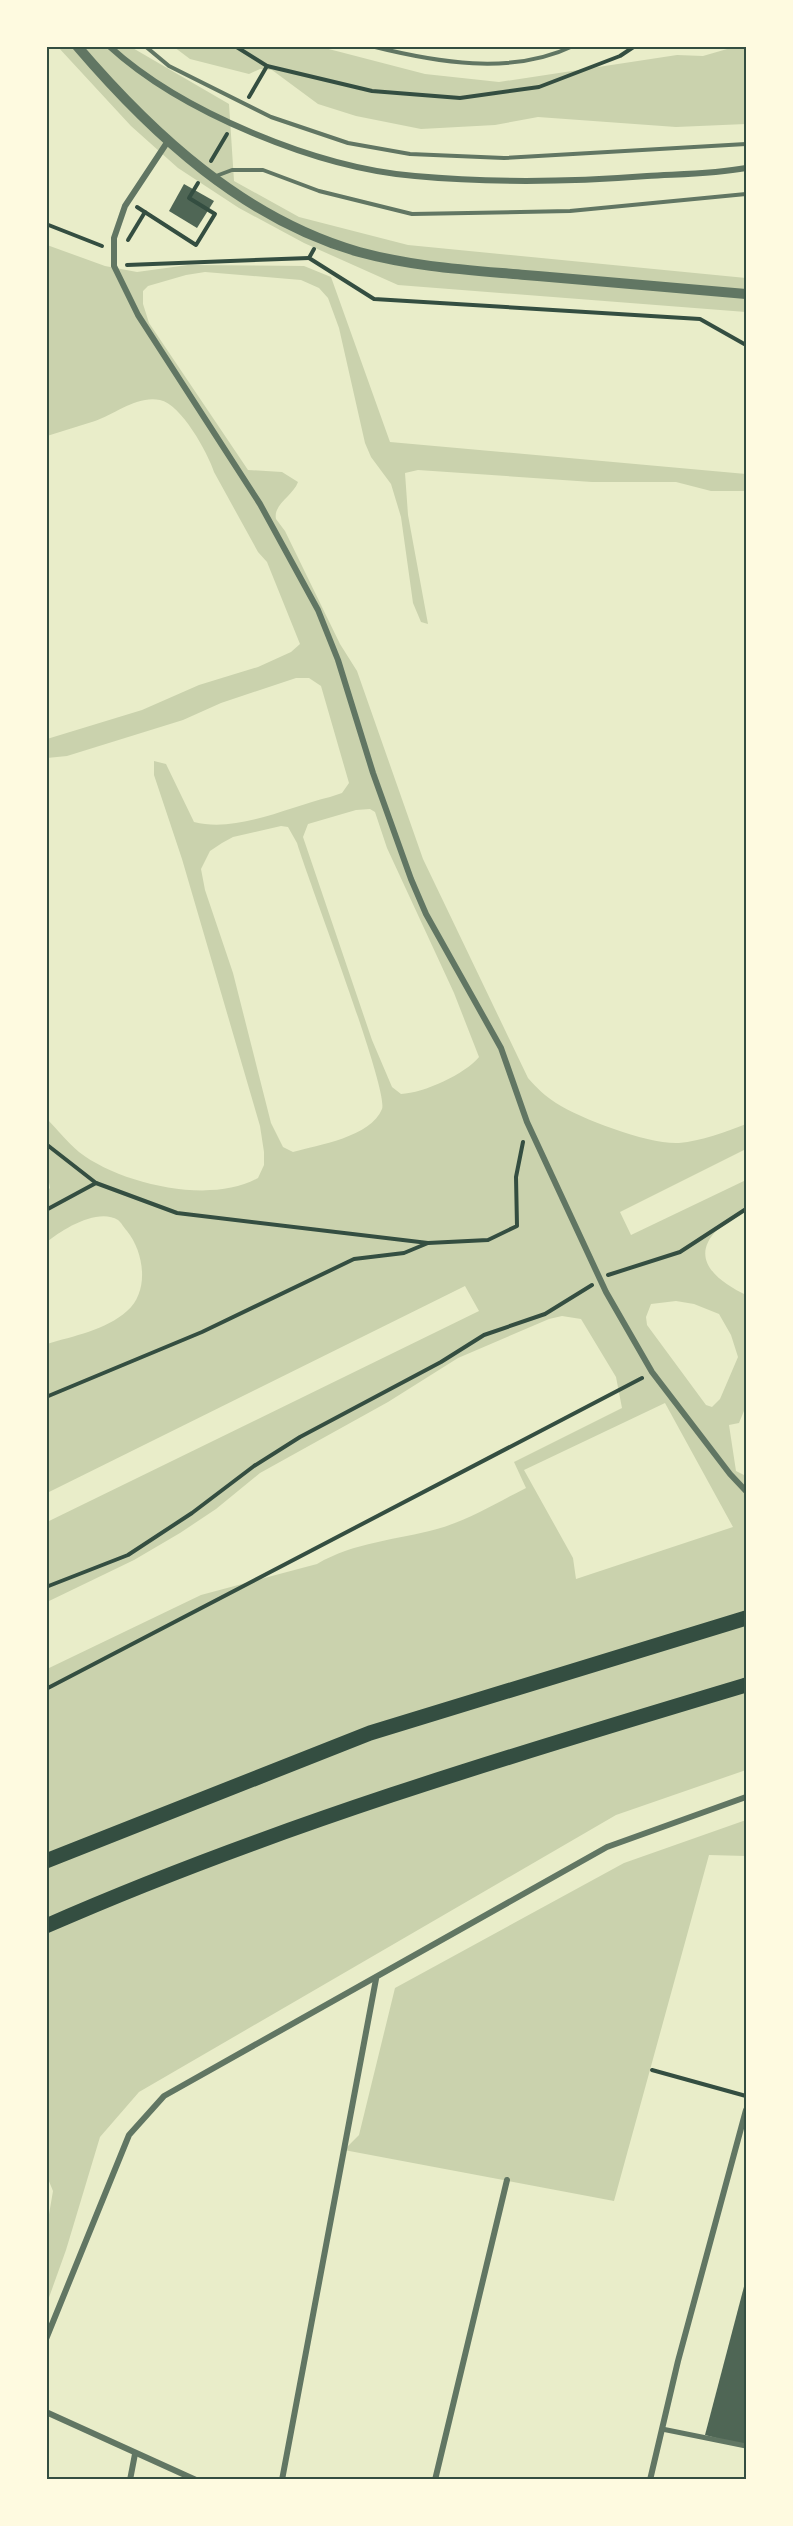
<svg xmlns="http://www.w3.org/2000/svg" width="793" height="2526" font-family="Poppins,sans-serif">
	<rect width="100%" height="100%" fill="#e9edc9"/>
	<g fill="#cad2ad" fill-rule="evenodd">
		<polygon points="58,47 131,47 229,104 234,181 299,217 408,245 746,278 746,312 398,285 304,243 239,208 178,168 131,126"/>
		<polygon points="174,47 321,47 425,74 499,82 677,55 703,56 734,47 746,47 746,124 676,127 538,117 495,125 421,129 356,116 318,104 272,70 260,69 249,74 190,59"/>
		<path d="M47,245L105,266L137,272L188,265L304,266L331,277L390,442L746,474V491H711L676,482H592L418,470L405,473L408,515L428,624L421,622L413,603L401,517L391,484L371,457L365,443L339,328L328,298L319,288L301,280L205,272L186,275L148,286L143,291V304L149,323L248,470L282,472L298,482C293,496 273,504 276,519L285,531L340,644L357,671L423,859L528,1078C537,1088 545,1096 556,1103C581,1119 650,1145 679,1143C701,1141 726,1132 746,1124V1149L620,1212L631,1235L746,1180V1211C737,1217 726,1222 718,1229C687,1259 719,1282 746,1295V1406L739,1423L729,1425L736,1471L746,1476V1770L616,1815L139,2092L100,2137L66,2250L47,2303V2226L53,2191L46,2174L47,1669L201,1595L317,1564C354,1542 397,1540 437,1529C469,1520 496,1503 526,1488L514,1462L622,1408L616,1377L581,1319L562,1316L549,1319L458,1358L388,1402L260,1473L216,1509L180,1533L134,1560L47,1602V1522L479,1311L465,1286L47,1493V1344C73,1336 106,1330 127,1311C150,1291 144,1252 127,1231C124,1228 121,1222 118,1220C98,1207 61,1230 47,1242V1191L50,1188L47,1171V1119C57,1129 67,1142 79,1152C120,1184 211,1205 258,1178L264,1165V1152L260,1126L182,859L154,775V761L166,764L194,822C237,833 288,807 330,797L342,793L349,783L321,686L309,678H296L221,703L183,720L67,756L47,758V739L142,710L199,685L258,667L291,652L300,644L267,562L258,552L214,472C208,453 181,404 160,400C138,395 115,414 95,421C79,426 63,431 47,436ZM370,809L375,812L387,848L454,993L479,1057C465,1074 424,1093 401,1094L392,1087L372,1040L303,837L308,824L356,810ZM281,826L288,827L297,843C308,880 389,1090 382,1109C371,1137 318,1145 293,1152L283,1147L271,1123L233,973L205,890L201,869L210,851L222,843L233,837ZM676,1301L694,1304L719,1314L731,1335L738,1357L720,1399L712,1407L706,1405L647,1325L646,1317L651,1304ZM665,1403L733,1527L576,1579L573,1558L524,1470Z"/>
		<polygon points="746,1820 746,1856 709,1855 614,2201 344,2150 359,2135 395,1988 624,1863"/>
	</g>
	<g fill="#4f6655">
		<polygon points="184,184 214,201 197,228 169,211"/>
		<polygon points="746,2279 746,2446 705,2435"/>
	</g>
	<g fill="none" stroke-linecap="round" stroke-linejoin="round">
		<g stroke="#344e41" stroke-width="4">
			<polyline points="235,46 267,66 372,91 460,98 539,87 620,56 635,46"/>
			<polyline points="249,97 267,66"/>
			<polyline points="211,161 227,134"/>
			<polyline points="137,207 196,245 215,214 189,198 198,183"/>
			<polyline points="46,224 102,246"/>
			<polyline points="128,240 145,212"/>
			<polyline points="314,249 309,258 374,299 700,319 746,345"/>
			<polyline points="127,265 309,258"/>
			<polyline points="46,1144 96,1183 177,1213 428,1243 488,1240 517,1226 516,1177 523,1142"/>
			<polyline points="46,1210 96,1183"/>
			<polyline points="608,1275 680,1252 746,1209"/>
			<polyline points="46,1397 202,1332 354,1259 404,1253 428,1243"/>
			<polyline points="46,1587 128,1555 192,1513 254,1466 300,1437 441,1362 484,1335 545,1314 592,1285"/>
			<polyline points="46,1689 642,1378"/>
			<polyline points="652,2070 746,2096"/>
		</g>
		<g stroke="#617663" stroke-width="4">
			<polyline points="145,46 169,66 271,117 348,143 410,154 504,158 746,144"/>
			<path d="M371,46C435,62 511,76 573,46"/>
			<polyline points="216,176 232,170 263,170 319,191 412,214 570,211 746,194"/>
		</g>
		<polyline stroke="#617663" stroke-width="5" points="662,2429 746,2446"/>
		<g stroke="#617663" stroke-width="6">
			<path d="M109,46C181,112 317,168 415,176C491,183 570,182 647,176C680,174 714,174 746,168"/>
			<polyline points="168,141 125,206 114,238 114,266 138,315 260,504 318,610 338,660 373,773 411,879 426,914 501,1048 527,1122 606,1292 652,1372 730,1474 746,1491"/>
			<polyline points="46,2339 129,2135 164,2096 607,1847 746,1797"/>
			<polyline points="46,2412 196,2480"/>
			<polyline points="130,2480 135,2454"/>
			<polyline points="282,2480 376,1979"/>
			<polyline points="435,2480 507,2180"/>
			<polyline points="650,2480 678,2361 746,2110"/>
		</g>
		<path stroke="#617663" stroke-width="10" d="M77,46C153,135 244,219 359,252C414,267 469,270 525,275C599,281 673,288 746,294"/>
		<g stroke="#344e41" stroke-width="15">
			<polyline points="46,1861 370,1733 746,1618"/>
			<path d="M46,1926C271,1827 512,1755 746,1685"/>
		</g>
	</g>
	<rect width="793" height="2526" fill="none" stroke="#fefae0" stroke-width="96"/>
	<rect x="48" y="48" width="697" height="2430" fill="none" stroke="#344e41" stroke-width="2"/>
</svg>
